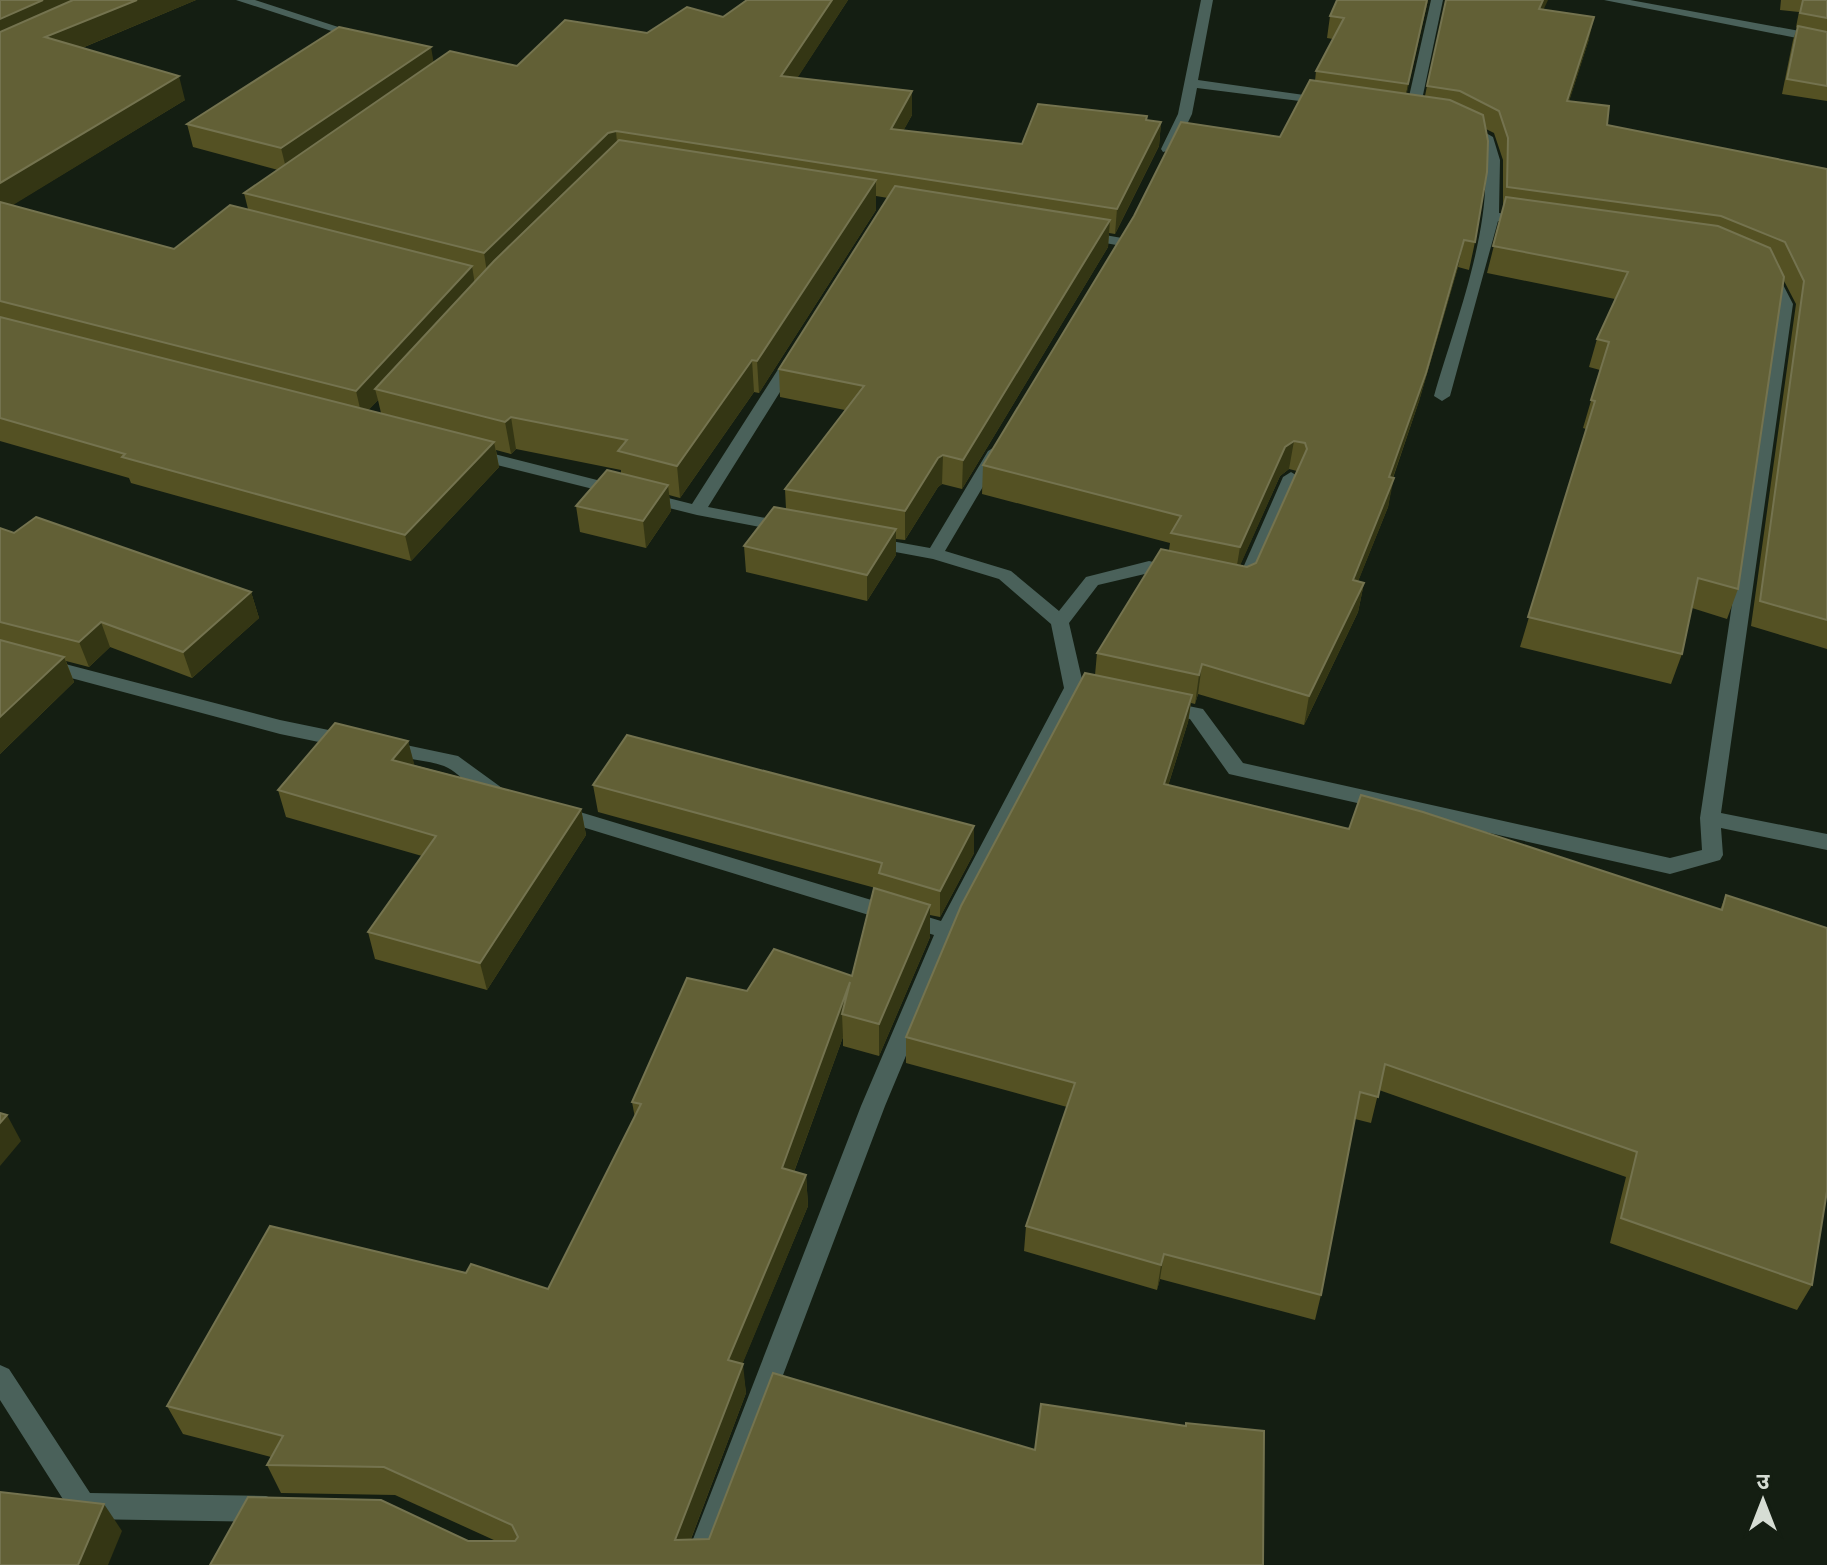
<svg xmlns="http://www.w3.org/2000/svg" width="1827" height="1565" font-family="Arial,'Noto Sans Devanagari',sans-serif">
	<rect width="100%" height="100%" fill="#141e12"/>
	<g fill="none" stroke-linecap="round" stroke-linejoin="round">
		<g fill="#4a615a" fill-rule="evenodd">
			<polygon points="236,0 255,0 366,36 356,39"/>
			<polygon points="1201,0 1213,0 1198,80 1326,98 1333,102 1331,105 1197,88 1192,114 1175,149 1163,152 1161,149 1178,114"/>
			<polygon points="1431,0 1443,0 1419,114 1412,118 1405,114"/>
			<polygon points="1604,0 1630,0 1827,36 1827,44"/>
			<path d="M1462,125H1472L1493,137L1500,160L1499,213L1528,217L1535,221L1528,225L1498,221L1450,396L1442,401L1434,396C1454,325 1501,209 1480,139L1462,131Z"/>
			<polygon points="1082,231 1122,238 1129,242 1122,246 1077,238 1075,235"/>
			<polygon points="1769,267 1776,271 1793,304 1721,813 1827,834 1827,850 1721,828 1723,855 1720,860 1670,874 1229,774 1190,719 1157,713 1154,708 1157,703 1164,701 1203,709 1243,763 1670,858 1702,850 1700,818 1777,304 1762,271"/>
			<polygon points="792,355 800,360 708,507 792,523 795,527 792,531 786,532 697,515 465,457 463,453 471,448 692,504 784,360"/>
			<polygon points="996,446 1004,451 945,551 1011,571 1059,611 1086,577 1149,561 1180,568 1183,572 1174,578 1149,573 1098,585 1069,623 1084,688 958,931 885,1106 711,1565 683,1565 861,1106 934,935 553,818 550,813 553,808 560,806 941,921 1064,688 1051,624 999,579 933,559 863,546 860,542 869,537 930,548 988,451"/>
			<polygon points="1291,472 1299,477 1253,586 1250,590 1238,590 1235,586 1283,477"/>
			<polygon points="0,647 280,720 348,734 358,741 348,748 280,734 0,659"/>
			<path d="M387,741L458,756L513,796L510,801C483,809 466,775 444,766C424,759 400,759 380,753L377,748Z"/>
			<polygon points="0,1365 9,1369 90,1493 266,1496 276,1500 280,1509 276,1518 266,1522 83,1519 73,1515 0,1400"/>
		</g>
	</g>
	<g fill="#545123" fill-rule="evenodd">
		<path d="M0,0H196L82,48L185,100L12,205L174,249L248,209L244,193L278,170L193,147L187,124L434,62L517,66L647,33L723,17L747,0H848L797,78L912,91V115L903,131L1022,144L1147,120L1161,122L1159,146L1115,234L1109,233L1108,247L962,489L942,484L938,487L905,540L896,539V555L867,601L746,572L744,546L786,509L785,489L845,410L780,397L779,369L888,198L876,196V210L759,393L754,392L680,498L669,495L671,511L646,548L580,532L576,506L621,473V470L516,449L511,454L496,450L499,467L411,561L131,483L129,478L0,441ZM378,400L381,413L368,410Z"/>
		<path d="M1428,0L1406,94L1425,96L1427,86L1544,10L1589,39L1569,101L1607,125L1827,169V649L1751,626L1796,304L1783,279L1738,589L1727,619L1692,608L1682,654L1671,684L1520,647L1586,429L1583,428L1600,370L1589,367L1597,339L1615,299L1487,273L1503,210V160L1494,133L1486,129L1475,242L1469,270L1458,267L1419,401L1393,478L1388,507L1358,581L1364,583L1358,612L1304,725L1198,694L1195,704L1191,703L1188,722L1168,786L1349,829L1720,910L1726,895L1812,1285L1797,1310L1610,1243L1626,1177L1379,1090L1371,1123L1355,1119L1321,1295L1315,1320L1160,1279L1157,1290L1024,1251L1026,1226L1067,1107L906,1063V1037L1095,675L1097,653L1169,550L1170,543L982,494L983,465L1280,137L1315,81L1316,71L1333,39L1327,38L1330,16ZM1289,469L1297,471L1256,563L1247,567L1240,565L1280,476Z"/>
		<polygon points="1781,0 1827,0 1827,101 1782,94 1793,40 1797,28 1796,27 1799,12 1780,10"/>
		<polygon points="0,528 14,533 251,592 259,618 192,678 110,647 89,667 66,661 74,682 0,754"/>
		<polygon points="627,735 974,826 974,853 940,917 930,915 930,937 879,1056 843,1046 843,1037 794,1172 806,1175 808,1206 742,1364 746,1393 691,1539 709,1539 773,1373 1035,1450 1041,1404 1186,1426 1186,1423 1264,1431 1263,1565 210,1565 248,1497 381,1500 468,1541 496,1541 395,1495 281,1493 267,1465 271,1457 183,1434 167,1406 270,1226 466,1273 471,1264 548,1289 635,1118 632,1102 687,978 747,991 774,949 852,976 874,888 879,890 879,889 598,812 593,785"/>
		<polygon points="408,741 414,765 581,809 586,835 487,990 375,959 368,932 422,856 286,817 278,790"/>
	</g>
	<g fill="#343614">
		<polygon points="43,0 100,0 0,45 0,19"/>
		<polygon points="137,0 196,0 53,60 45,37"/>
		<polygon points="832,0 848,0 783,100 781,76"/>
		<polygon points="1427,0 1428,0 1404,106 1408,84"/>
		<polygon points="1543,0 1548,0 1534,30 1539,9"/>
		<polygon points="1594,17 1589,39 1562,123 1567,101"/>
		<polygon points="431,47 435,70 287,172 281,148"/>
		<polygon points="179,76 185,100 0,213 0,183"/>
		<polygon points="912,91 912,115 891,153 891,129"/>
		<polygon points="1161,122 1159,146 1115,234 1117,209"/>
		<polygon points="616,131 618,155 488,279 484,253 608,133"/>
		<polygon points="876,180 876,210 759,393 757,361"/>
		<polygon points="1110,220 1108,247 962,489 963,460"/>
		<polygon points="1464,240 1458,267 1419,401 1383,506 1389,477"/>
		<polygon points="472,266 476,291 375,389 378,400 362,417 356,391"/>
		<polygon points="752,360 754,392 680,498 677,466"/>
		<polygon points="511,417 516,449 511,454 505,422"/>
		<polygon points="1294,441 1289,469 1280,476 1235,577 1240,547 1285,447"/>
		<polygon points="494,442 499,467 411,561 405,535"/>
		<polygon points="943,455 942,484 938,487 905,540 905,511 938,458"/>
		<polygon points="1394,478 1388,507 1347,609 1353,580"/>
		<polygon points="668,485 671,511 646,548 643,521"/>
		<polygon points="896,529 896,555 867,601 867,575"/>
		<polygon points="1364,583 1358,612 1304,725 1309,696"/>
		<polygon points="251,592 259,618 192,678 183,652"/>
		<polygon points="101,622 110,647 89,667 79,642"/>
		<polygon points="64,657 74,682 0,754 0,717"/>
		<polygon points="1202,664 1198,694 1195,704 1199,675"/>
		<polygon points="1192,695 1188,722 1160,811 1164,784"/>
		<polygon points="408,741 415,767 392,760"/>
		<polygon points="581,809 586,835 487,990 480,963"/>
		<polygon points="974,826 974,853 940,917 940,891"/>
		<polygon points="930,905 930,937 879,1056 879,1024"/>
		<polygon points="850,982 842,1014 843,1037 784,1199 782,1168"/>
		<polygon points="7,1115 21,1141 0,1166 0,1123"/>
		<polygon points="806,1175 808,1206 732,1389 728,1360"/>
		<polygon points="1164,1254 1160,1279 1157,1290 1161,1265"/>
		<polygon points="743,1364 746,1393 681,1565 675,1540"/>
		<polygon points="104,1504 122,1531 108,1565 78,1565"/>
	</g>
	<g fill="#626036" stroke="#74734f" stroke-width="2">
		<polygon points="0,0 43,0 0,19"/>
		<polygon points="73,0 137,0 45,37 179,76 0,183 0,32"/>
		<polygon points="747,0 832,0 781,76 912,91 891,129 1022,144 1038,104 1147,116 1146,120 1161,122 1117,209 616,131 608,133 484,253 244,193 450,51 517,66 565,20 647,33 687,7 723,17"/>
		<polygon points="1337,0 1427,0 1408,84 1316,71 1344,18 1330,16"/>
		<polygon points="1446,0 1543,0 1539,9 1594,17 1567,101 1609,106 1607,125 1827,169 1827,620 1760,601 1804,281 1785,242 1721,216 1507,187 1508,138 1499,111 1460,91 1427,86"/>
		<polygon points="1803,0 1827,0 1827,18 1800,13"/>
		<polygon points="1798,26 1827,32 1827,86 1787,79"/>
		<polygon points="339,27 431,47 281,148 187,124"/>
		<polygon points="1310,80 1450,100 1483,115 1488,141 1487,172 1475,242 1464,240 1426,373 1389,477 1394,478 1353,580 1364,583 1309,696 1202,664 1199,675 1097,653 1161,549 1247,567 1256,563 1307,449 1305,443 1294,441 1285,447 1240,547 1171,533 1181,516 983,465 1134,216 1181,122 1280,137"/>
		<polygon points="619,140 876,180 757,361 752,360 677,466 618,451 627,440 511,417 505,422 375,389 494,261"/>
		<polygon points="895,186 1110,220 963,460 943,455 938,458 905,511 785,489 864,386 779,369"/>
		<polygon points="1506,197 1718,226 1770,248 1784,277 1738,589 1698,578 1682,654 1528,617 1595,401 1591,400 1609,342 1597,339 1628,272 1493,246"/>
		<polygon points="0,202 174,249 230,205 472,266 356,391 0,301"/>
		<polygon points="0,317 494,442 405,535 122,457 125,454 0,418"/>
		<polygon points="607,470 668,485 643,521 576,506"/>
		<polygon points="774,507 896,529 867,575 744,546"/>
		<polygon points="36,517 251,592 183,652 101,622 79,642 0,622 0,528 14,533"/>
		<polygon points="0,640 64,657 0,717"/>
		<polygon points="1085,673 1192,695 1164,784 1349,829 1361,795 1423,812 1722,910 1726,895 1827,928 1827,1191 1812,1285 1621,1218 1637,1152 1385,1064 1378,1097 1360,1092 1321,1295 1164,1254 1161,1265 1026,1226 1075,1083 906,1037 961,906"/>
		<polygon points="335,723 408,741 392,760 581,809 480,963 368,932 436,836 278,790"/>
		<polygon points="627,735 974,826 940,891 879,873 882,863 593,785"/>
		<polygon points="874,888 930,905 879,1024 842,1014 850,982 782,1168 806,1175 728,1360 743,1364 675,1540 709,1539 773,1373 1035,1450 1041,1404 1186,1426 1186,1423 1264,1431 1263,1565 210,1565 248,1497 381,1500 468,1541 515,1541 518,1537 512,1525 384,1467 267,1465 283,1436 167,1406 270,1226 466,1273 471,1264 548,1289 641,1104 632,1102 687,978 747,991 774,949 852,976"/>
		<polygon points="0,1113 7,1115 0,1123"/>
		<polygon points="0,1492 104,1504 78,1565 0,1565"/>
	</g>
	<g transform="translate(1763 1501)" stroke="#141e12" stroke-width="6" paint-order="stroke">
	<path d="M0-6L14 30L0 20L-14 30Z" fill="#d6ddd4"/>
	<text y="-12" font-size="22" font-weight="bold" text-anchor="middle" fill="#d6ddd4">उ</text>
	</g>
</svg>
